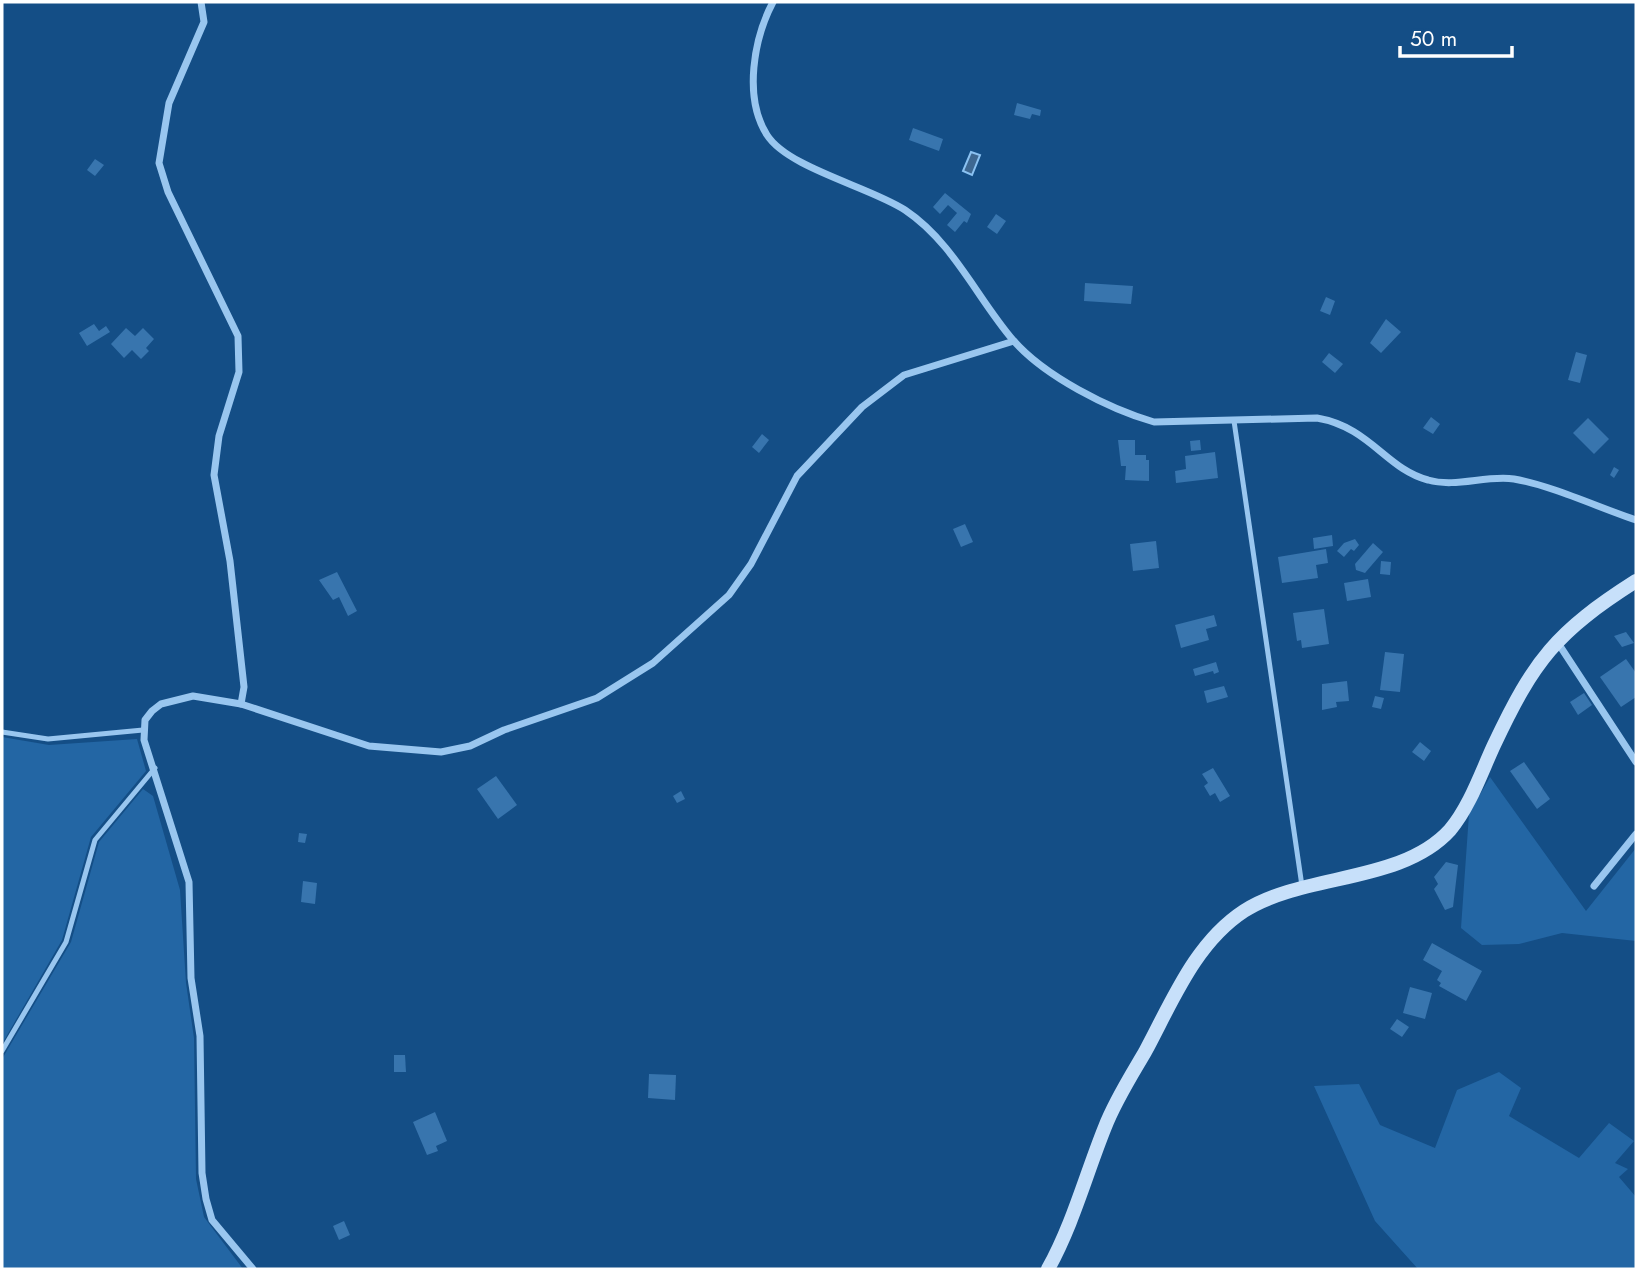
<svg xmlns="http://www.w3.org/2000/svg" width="1638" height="1271" font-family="Jost,sans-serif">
	<rect width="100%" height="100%" fill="#144e86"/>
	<g fill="#2366a4">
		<polygon points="2,737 49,745 137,739 146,771 91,837 62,940 2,1044"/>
		<polygon points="1490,777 1586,911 1636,848 1636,941 1562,933 1519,944 1482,945 1461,928 1469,814"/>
		<polygon points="143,789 153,796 180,890 186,983 194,1038 196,1179 204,1217 243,1269 2,1269 2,1059 71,942 99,842"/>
		<polygon points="1499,1072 1521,1088 1509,1116 1579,1158 1609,1123 1634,1141 1615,1163 1628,1169 1619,1177 1636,1197 1636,1269 1418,1269 1375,1221 1314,1086 1359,1084 1380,1125 1435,1148 1457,1090"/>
	</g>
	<polygon fill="#3e6892" stroke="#8bc2f2" stroke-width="2" points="971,152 980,155 972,175 963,171"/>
	<g fill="#3875ae">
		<polygon points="1017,103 1041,110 1040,116 1032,114 1030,119 1014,115"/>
		<polygon points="913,128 943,139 939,151 909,140"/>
		<polygon points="95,159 104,165 95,176 87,170"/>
		<polygon points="945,193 971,214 967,223 964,221 955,232 947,225 957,213 948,205 940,214 933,207"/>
		<polygon points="996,214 1006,221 997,234 987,227"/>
		<polygon points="1085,283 1133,286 1131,304 1084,301"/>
		<polygon points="1326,297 1335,301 1330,315 1320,311"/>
		<polygon points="1386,319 1401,332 1381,353 1370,343"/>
		<polygon points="94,324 99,331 106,326 110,332 87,346 79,333"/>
		<polygon points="126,328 135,336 143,328 154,339 146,348 149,351 141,359 132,350 124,358 111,344"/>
		<polygon points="1576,352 1587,355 1580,383 1568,380"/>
		<polygon points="1329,353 1343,364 1335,373 1322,362"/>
		<polygon points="1431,417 1440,424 1433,434 1423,428"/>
		<polygon points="1588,418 1609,439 1594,454 1573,433"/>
		<polygon points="762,434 769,440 759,453 752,447"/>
		<polygon points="1118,440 1135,440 1135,455 1146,455 1146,460 1149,460 1149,481 1125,480 1126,466 1121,466"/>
		<polygon points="1200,440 1201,450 1191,451 1190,441"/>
		<polygon points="1215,452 1218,478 1176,483 1175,471 1186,469 1185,456"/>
		<polygon points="1614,467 1619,470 1614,478 1610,475"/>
		<polygon points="965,524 973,542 961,547 953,529"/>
		<polygon points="1332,535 1333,546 1314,549 1313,538"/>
		<polygon points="1355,539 1359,545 1354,551 1351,549 1344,557 1337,551 1344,543"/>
		<polygon points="1156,541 1159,568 1133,571 1130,544"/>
		<polygon points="1373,543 1383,552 1365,573 1356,570 1355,564"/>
		<polygon points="1326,549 1328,563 1316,565 1318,578 1282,583 1278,557"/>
		<polygon points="1381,561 1391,562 1390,575 1380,574"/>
		<polygon points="337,572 357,611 348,616 339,597 333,600 319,580"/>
		<polygon points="1368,579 1371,597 1347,601 1344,583"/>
		<polygon points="1324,609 1329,644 1302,648 1301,640 1297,641 1293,613"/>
		<polygon points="1214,615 1217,626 1206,629 1209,640 1181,648 1175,625"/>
		<polygon points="1626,632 1634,643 1622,647 1614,636"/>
		<polygon points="1385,652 1404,654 1400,692 1380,690"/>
		<polygon points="1626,659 1636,673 1636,697 1621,707 1600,677"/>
		<polygon points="1216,662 1219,672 1214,674 1213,671 1195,676 1193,669"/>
		<polygon points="1347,681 1349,701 1336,702 1337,707 1322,710 1322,684"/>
		<polygon points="1224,686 1228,697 1207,703 1204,691"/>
		<polygon points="1584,693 1592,705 1578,715 1570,702"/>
		<polygon points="1375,696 1384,698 1381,709 1372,707"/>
		<polygon points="1420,742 1431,751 1424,761 1412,752"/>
		<polygon points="1524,762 1550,799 1537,809 1510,771"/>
		<polygon points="1213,768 1230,796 1220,802 1215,793 1210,796 1204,786 1208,783 1202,774"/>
		<polygon points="496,776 517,805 498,819 477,789"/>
		<polygon points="681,791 685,799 677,803 673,796"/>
		<polygon points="299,833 307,834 305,843 298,842"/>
		<polygon points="1446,862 1458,865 1453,907 1445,910 1434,889 1438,884 1434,877"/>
		<polygon points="303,881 317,883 315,904 301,902"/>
		<polygon points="1432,943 1482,971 1466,1001 1439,986 1441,983 1437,980 1442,971 1423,960"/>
		<polygon points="1410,987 1432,993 1425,1019 1403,1013"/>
		<polygon points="1397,1019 1409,1027 1402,1037 1390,1029"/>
		<polygon points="394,1055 405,1055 406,1072 394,1072"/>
		<polygon points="649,1074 676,1075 675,1100 648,1098"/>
		<polygon points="435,1112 447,1141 436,1146 438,1151 427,1155 413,1122"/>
		<polygon points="344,1221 350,1235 339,1240 333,1226"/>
	</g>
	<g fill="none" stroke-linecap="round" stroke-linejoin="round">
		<g stroke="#99c6ef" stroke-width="5">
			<polyline points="1234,421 1302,886"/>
			<polyline points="2,732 48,739 143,730"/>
			<polyline points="2,1051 66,942 95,840 155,768"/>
		</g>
		<g stroke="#99c6ef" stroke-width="7">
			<polyline points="201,2 204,22 169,103 159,163 168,192 238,336 239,372 219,436 214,475 230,561 244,687 241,704"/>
			<path d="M773,2C754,38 743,97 767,135C788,168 870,187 905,210C953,242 977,298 1013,340C1044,376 1109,409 1154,422L1317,418C1370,427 1386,469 1428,480C1456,488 1485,475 1514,479C1550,485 1600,508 1636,520"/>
			<polyline points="1558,643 1636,762"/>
			<polyline points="1594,886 1636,834"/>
			<polyline points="253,1269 212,1220 206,1199 202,1173 200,1036 191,978 189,882 144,740 145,720 152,711 161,704 193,696 241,704 369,746 441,752 470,746 504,730 597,698 653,663 729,595 751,564 797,476 862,407 904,375 1014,341"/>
		</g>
		<path stroke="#c7e0fa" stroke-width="14" d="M1048,1269C1073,1224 1086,1174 1105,1127C1115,1101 1131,1076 1145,1052C1172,1002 1195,943 1244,911C1303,873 1401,884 1450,830C1470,806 1481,773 1494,745C1534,660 1556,632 1636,581"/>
	</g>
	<rect width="1638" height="1271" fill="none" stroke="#ffffff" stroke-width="7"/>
	<path d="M1400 46v10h112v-10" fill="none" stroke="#ffffff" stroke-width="3.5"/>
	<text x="1410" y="46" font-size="21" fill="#ffffff" stroke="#144e86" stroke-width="5" paint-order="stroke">50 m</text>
</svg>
